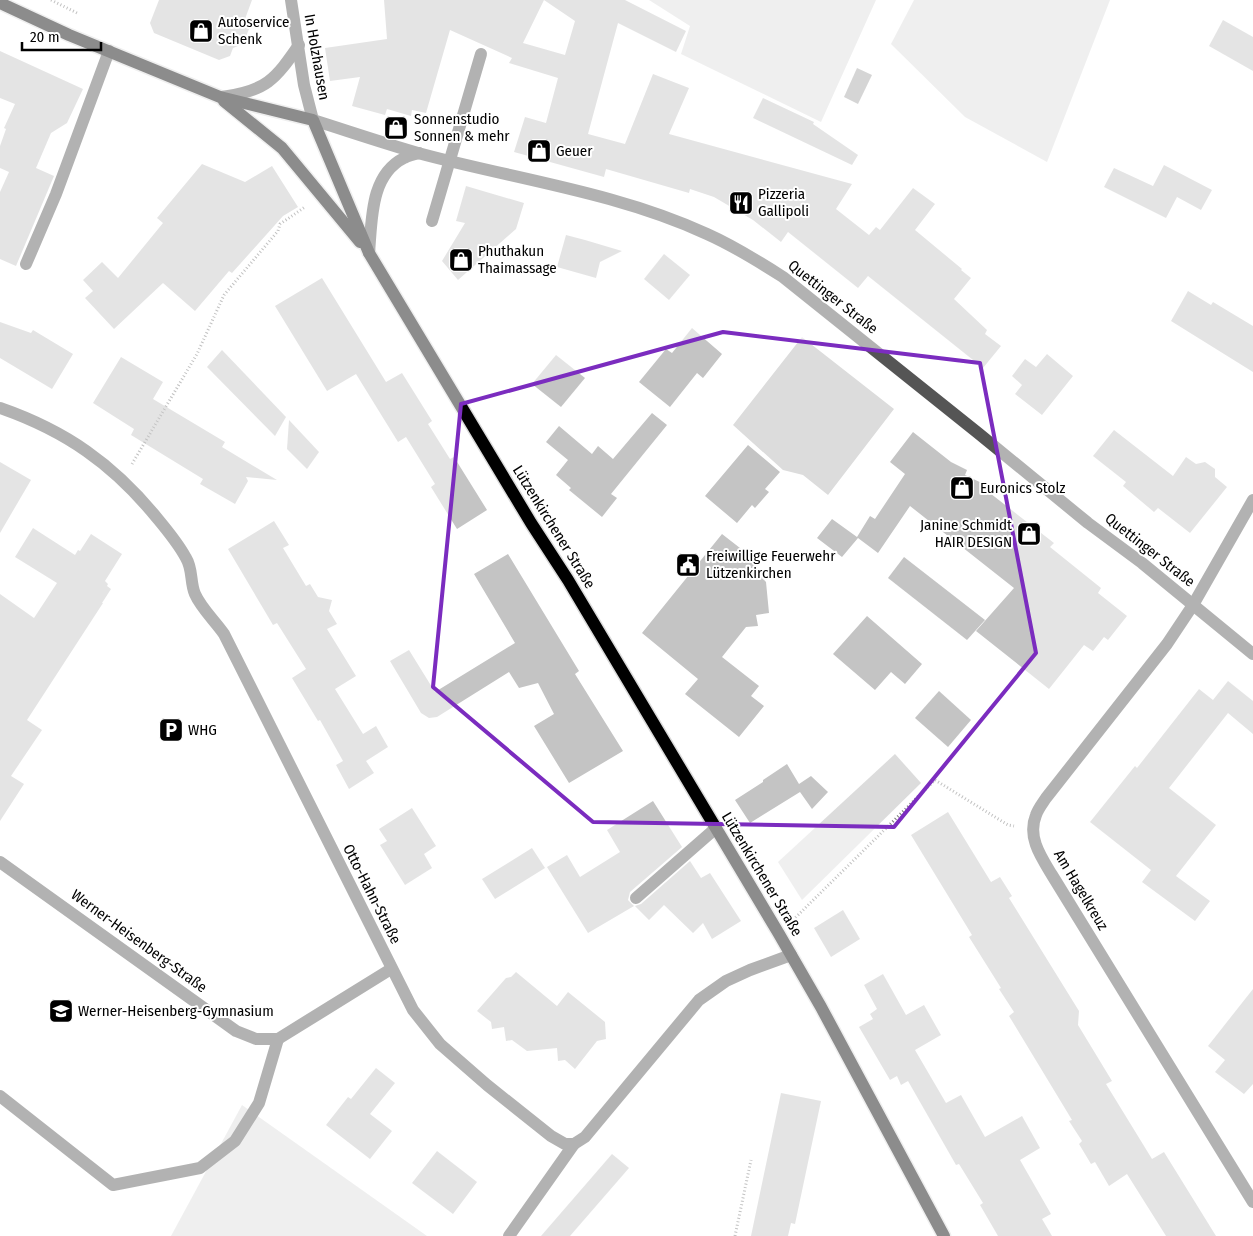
<svg xmlns="http://www.w3.org/2000/svg" width="1253" height="1236" font-family="'Fira Sans Condensed',sans-serif">
	<rect width="100%" height="100%" fill="#fff"/>
	<g fill="#dcdcdc">
		<polygon points="649,0 876,0 821,122 681,54 690,26"/>
		<polygon points="914,0 1110,0 1047,162 965,117 891,44"/>
		<polygon points="802,337 894,409 828,495 803,475 783,470 733,425"/>
		<polygon points="895,754 921,783 802,900 778,862"/>
		<polygon points="242,1105 427,1236 171,1236"/>
	</g>
	<polygon fill="#a3a3a3" points="857,68 872,75 858,104 844,97"/>
	<g fill="#c4c4c4" fill-rule="evenodd">
		<polygon points="159,0 252,0 245,19 249,29 243,44 233,48 230,56 219,60 154,33 150,23"/>
		<path d="M384,0H625L686,31L676,52L618,23L588,134L625,144L653,74L689,88L669,134L852,184L836,209L869,235L876,227L880,230L913,188L935,204L915,230L962,269L961,270L971,278L954,299L987,330L985,334L1001,346L983,368L868,276L858,288L788,232L781,242L753,220L714,197L690,189L689,193L606,169L604,177L514,152L525,117L546,123L558,78L509,63L512,58L450,30L426,113L412,110L411,116L387,109L385,115L352,106L360,77L330,81L325,48L387,39ZM544,0L575,21L565,55L523,43Z"/>
		<polygon points="1223,20 1253,37 1253,71 1209,46"/>
		<polygon points="0,51 83,89 67,123 51,133 36,168 54,176 16,266 0,259 0,192 9,172 0,168 0,146 6,129 4,128 15,104 0,98"/>
		<polygon points="763,98 814,122 813,124 858,155 852,165 753,118"/>
		<polygon points="202,164 245,182 272,166 298,207 283,216 232,273 229,271 195,311 163,283 114,329 85,298 93,291 83,280 102,262 118,278 163,223 157,218"/>
		<polygon points="1164,165 1212,190 1201,210 1177,197 1166,218 1104,187 1114,168 1153,186"/>
		<polygon points="466,186 524,203 516,229 458,280 442,261 465,223 456,221"/>
		<polygon points="566,235 585,240 622,251 600,262 596,278 557,267"/>
		<polygon points="664,254 690,275 669,300 644,279"/>
		<polygon points="322,278 386,382 402,373 432,421 428,424 450,459 454,457 487,510 457,529 431,487 435,484 406,437 398,442 356,374 327,391 275,306"/>
		<polygon points="1188,291 1211,305 1213,302 1253,326 1253,372 1171,321"/>
		<polygon points="0,322 31,333 33,330 73,354 52,389 0,358"/>
		<polygon points="692,328 722,354 703,378 697,373 670,407 639,382 666,349 672,353"/>
		<polygon points="222,350 286,417 275,436 207,367"/>
		<polygon points="1047,354 1073,376 1042,415 1015,394 1022,385 1012,376 1025,359 1036,367"/>
		<polygon points="556,355 585,378 561,407 532,384"/>
		<polygon points="121,357 163,382 153,399 225,442 222,447 277,480 246,477 248,481 235,504 200,484 203,479 131,435 134,429 93,403"/>
		<polygon points="652,413 667,425 611,494 617,498 602,517 569,490 571,488 556,475 568,460 546,442 559,426 592,454 598,446 613,459"/>
		<polygon points="289,420 319,452 307,469 287,449"/>
		<polygon points="1114,430 1173,476 1186,457 1196,464 1205,462 1215,469 1215,477 1227,487 1190,533 1158,508 1154,512 1123,486 1126,482 1093,456"/>
		<polygon points="913,432 951,462 967,470 965,475 988,486 986,490 1054,543 1050,547 1101,588 1098,593 1127,616 1108,640 1104,637 1093,651 1084,645 1049,689 976,631 1014,588 910,506 878,553 858,538 842,557 817,538 832,519 857,537 870,516 875,519 905,474 890,462"/>
		<polygon points="748,445 780,472 765,489 769,492 755,508 752,505 737,523 705,496"/>
		<polygon points="0,462 31,480 0,533"/>
		<polygon points="274,521 289,545 283,548 306,586 310,584 318,597 332,600 329,611 337,624 327,629 356,676 335,689 363,734 376,726 388,747 366,761 374,773 349,789 336,765 343,761 320,720 318,721 292,678 306,669 277,623 273,625 228,549"/>
		<polygon points="33,528 75,555 78,550 80,551 91,534 122,554 105,581 108,584 107,586 111,589 102,603 103,603 27,720 42,730 11,776 24,784 0,821 0,594 34,618 57,583 15,557"/>
		<polygon points="722,534 758,562 753,568 766,582 769,613 756,615 758,626 746,627 722,657 759,686 751,696 764,706 739,737 685,694 698,679 642,633"/>
		<polygon points="508,554 579,671 575,674 623,751 569,783 534,726 554,714 538,683 519,688 509,672 437,717 429,718 421,713 390,661 409,650 435,692 515,643 474,574"/>
		<polygon points="904,557 985,620 967,640 888,578"/>
		<polygon points="867,616 922,664 905,684 891,672 875,690 833,654"/>
		<polygon points="1228,681 1253,701 1253,734 1228,713 1169,788 1216,825 1176,876 1210,901 1195,921 1142,882 1151,870 1090,822 1135,766 1137,768 1199,689 1213,700"/>
		<polygon points="939,691 971,720 948,747 915,718"/>
		<polygon points="787,764 799,784 811,776 828,792 812,809 800,792 750,823 735,800 763,782 763,780"/>
		<polygon points="653,801 682,847 630,892 628,900 634,906 588,933 547,867 567,855 580,877 620,852 607,830"/>
		<polygon points="412,808 436,846 424,854 432,868 405,885 380,845 387,841 379,829"/>
		<polygon points="948,812 991,882 1000,877 1012,896 1009,898 1079,1011 1078,1025 1112,1081 1106,1084 1152,1159 1164,1152 1216,1236 1166,1236 1127,1174 1109,1186 1095,1162 1091,1164 1079,1144 1082,1141 1069,1121 1072,1120 1009,1016 1014,1012 999,989 1001,988 969,937 972,935 911,835"/>
		<polygon points="532,848 545,868 495,899 482,879"/>
		<polygon points="690,861 701,878 710,873 741,921 712,939 703,923 693,933 664,905 649,920 635,906 641,904"/>
		<polygon points="843,910 860,939 831,957 814,928"/>
		<polygon points="516,972 557,1006 568,992 605,1022 606,1039 597,1041 575,1069 565,1060 558,1061 557,1048 527,1051 512,1040 506,1041 504,1027 492,1029 491,1022 477,1011 506,978 511,977"/>
		<polygon points="883,974 906,1015 924,1005 941,1035 915,1050 946,1103 961,1095 985,1137 1022,1116 1040,1148 1020,1160 1051,1214 1042,1219 1052,1236 998,1236 980,1205 983,1203 959,1164 956,1165 908,1081 901,1085 897,1076 890,1080 859,1027 873,1019 870,1014 877,1009 864,985"/>
		<polygon points="1253,989 1253,1084 1244,1094 1215,1072 1225,1060 1208,1046"/>
		<polygon points="376,1068 395,1083 370,1114 392,1131 370,1159 326,1125 348,1097 351,1099"/>
		<polygon points="781,1093 821,1101 795,1224 791,1223 788,1236 751,1236"/>
		<polygon points="437,1151 477,1182 453,1214 412,1183"/>
		<polygon points="612,1154 629,1168 570,1236 541,1236"/>
	</g>
	<g fill="none" stroke-linecap="round" stroke-linejoin="round">
		<defs>
			<g id="major">
				<polyline points="0,3 69,35 220,97 313,120 369,253 531,523 568,580 779,934 821,1007 944,1236"/>
				<polyline points="224,101 282,148 360,242"/>
			</g>
		</defs>
		<use href="#major" stroke="#dbdbdb" stroke-width="15"/>
		<g stroke="#777" stroke-width="3" stroke-dasharray="1 2.5" stroke-linecap="butt">
			<polyline points="51,0 79,14"/>
			<polyline points="132,464 197,354 224,295 278,231 280,224 305,207"/>
			<polyline points="793,920 935,780 1008,825 1014,826"/>
			<polyline points="735,1236 751,1160"/>
		</g>
		<g stroke="#555" stroke-width="12">
			<path d="M291,0L304,85L313,120C348,131 383,143 418,153C514,179 616,192 707,234C734,246 758,261 783,277L978,433L1088,523L1142,563L1253,654"/>
			<path d="M222,97C266,91 275,80 299,45"/>
			<polyline points="432,221 481,54"/>
			<path d="M369,253C372,220 370,175 404,158C409,155 414,154 419,153"/>
			<polyline points="26,264 56,194 109,51"/>
			<path d="M0,408C66,431 113,464 157,518C167,530 178,543 186,558C193,569 190,583 195,594C201,608 215,621 224,634L413,1010L440,1044L487,1085L551,1136L565,1144H574L585,1137L699,1000L726,981L750,970L791,955"/>
			<path d="M1253,500L1193,605L1167,644L1046,798C1042,804 1038,809 1036,815C1027,837 1041,857 1052,875L1253,1202"/>
			<polyline points="0,862 236,1031 256,1039 278,1039 391,969"/>
			<polyline points="636,898 716,828"/>
			<polyline points="0,1096 113,1185 200,1168 235,1141 259,1103 278,1039"/>
			<polyline points="509,1236 574,1144"/>
		</g>
		<use href="#major" stroke="#000" stroke-width="12"/>
	</g>
	<path d="M0 0H1253V1236H0ZM723,332L980,363L1036,653L894,827L593,822L433,687L461,404Z" fill="#fff" fill-opacity=".55" fill-rule="evenodd"/>
	<path fill="none" stroke="#7b2cbf" stroke-width="4" stroke-linejoin="round" d="M723,332L980,363L1036,653L894,827L593,822L433,687L461,404Z"/>
	<defs>
		<symbol id="shop-square" viewBox="-11 -11 22 22"><rect x="-9" y="-9" width="18" height="18" rx="4" fill="#000" stroke="#fff"/><path d="M-5-2.5h2.3a2.7 3.5 0 0 1 5.4 0H5L5.5 6h-11ZM-1.5-2.5h3a1.5 2.3 0 0 0-3 0Z" fill="#fff"/></symbol>
		<symbol id="restaurant-square" viewBox="-11 -11 22 22"><rect x="-9" y="-9" width="18" height="18" rx="4" fill="#000" stroke="#fff"/><path d="M-5-6h1v4h1v-4h1v4h1v-4h1v5L-1.5 .5V6h-2V.5L-5-1ZM5-6V6H3V1.5H1.5Q1.5-4 5-6Z" fill="#fff"/></symbol>
		<symbol id="civic-square" viewBox="-11 -11 22 22"><rect x="-9" y="-9" width="18" height="18" rx="4" fill="#000" stroke="#fff"/><path d="M-.6-6.5H3V-4.5H.6V-3L4-1V1h2V6H-6V1h2V-1L-.6-3ZM-1.2 2.5V6h2.4V2.5Z" fill="#fff"/></symbol>
		<symbol id="parking-square" viewBox="-11 -11 22 22"><rect x="-9" y="-9" width="18" height="18" rx="4" fill="#000" stroke="#fff"/><path d="M-3.5-5.5H1a3.5 3.5 0 0 1 0 7H-1V5.5H-3.5ZM-1-3.4V-.6H.8a1.4 1.4 0 0 0 0-2.8Z" fill="#fff"/></symbol>
		<symbol id="school-square" viewBox="-11 -11 22 22"><rect x="-9" y="-9" width="18" height="18" rx="4" fill="#000" stroke="#fff"/><path d="M0-5L7-2L0 1L-7-2ZM-4 1L0 2.5L4 1V4Q0 6-4 4Z" fill="#fff"/></symbol>
	</defs>
	<g fill-rule="evenodd">
		<use href="#shop-square" x="187" y="17" width="28" height="28"/>
		<use href="#shop-square" x="382" y="114" width="28" height="28"/>
		<use href="#shop-square" x="525" y="137" width="28" height="28"/>
		<use href="#restaurant-square" x="727" y="189" width="28" height="28"/>
		<use href="#shop-square" x="447" y="246" width="28" height="28"/>
		<use href="#shop-square" x="948" y="474" width="28" height="28"/>
		<use href="#shop-square" x="1015" y="520" width="28" height="28"/>
		<use href="#civic-square" x="674" y="551" width="28" height="28"/>
		<use href="#parking-square" x="157" y="716" width="28" height="28"/>
		<use href="#school-square" x="47" y="997" width="28" height="28"/>
	</g>
	<g text-anchor="middle" stroke-width="4" stroke-linejoin="round" paint-order="stroke">
		<g font-size="15" fill="#000" stroke="#fff" text-anchor="start">
			<text x="218" y="27">Autoservice<tspan x="218" dy="17">Schenk</tspan></text>
			<text x="414" y="124">Sonnenstudio<tspan x="414" dy="17">Sonnen &amp; mehr</tspan></text>
			<text x="556" y="156">Geuer</text>
			<text x="758" y="199">Pizzeria<tspan x="758" dy="17">Gallipoli</tspan></text>
			<text x="478" y="256">Phuthakun<tspan x="478" dy="17">Thaimassage</tspan></text>
			<text x="980" y="493">Euronics Stolz</text>
			<text x="1012" y="530" text-anchor="end">Janine Schmidt<tspan x="1012" dy="17">HAIR DESIGN</tspan></text>
			<text x="706" y="561">Freiwillige Feuerwehr<tspan x="706" dy="17">Lützenkirchen</tspan></text>
			<text x="188" y="735">WHG</text>
			<text x="78" y="1016">Werner-Heisenberg-Gymnasium</text>
		</g>
		<g font-size="15" fill="#000" stroke="#fff">
			<text transform="translate(317 57) rotate(80)" y="5">In Holzhausen</text>
			<text transform="translate(833 297) rotate(38)" y="5">Quettinger Straße</text>
			<text transform="translate(554 527) rotate(58)" y="5">Lützenkirchener Straße</text>
			<text transform="translate(1150 550) rotate(38)" y="5">Quettinger Straße</text>
			<text transform="translate(762 874) rotate(59)" y="5">Lützenkirchener Straße</text>
			<text transform="translate(1081 890) rotate(59)" y="5">Am Hagelkreuz</text>
			<text transform="translate(372 894) rotate(63)" y="5">Otto-Hahn-Straße</text>
			<text transform="translate(139 941) rotate(36)" y="5">Werner-Heisenberg-Straße</text>
		</g>
	</g>
	<path d="M22 42v8h79v-8" fill="none" stroke="#000000" stroke-width="2.5"/>
	<text x="30" y="42" font-size="15" fill="#000000" stroke="#ffffff" stroke-width="4" paint-order="stroke">20 m</text>
</svg>
